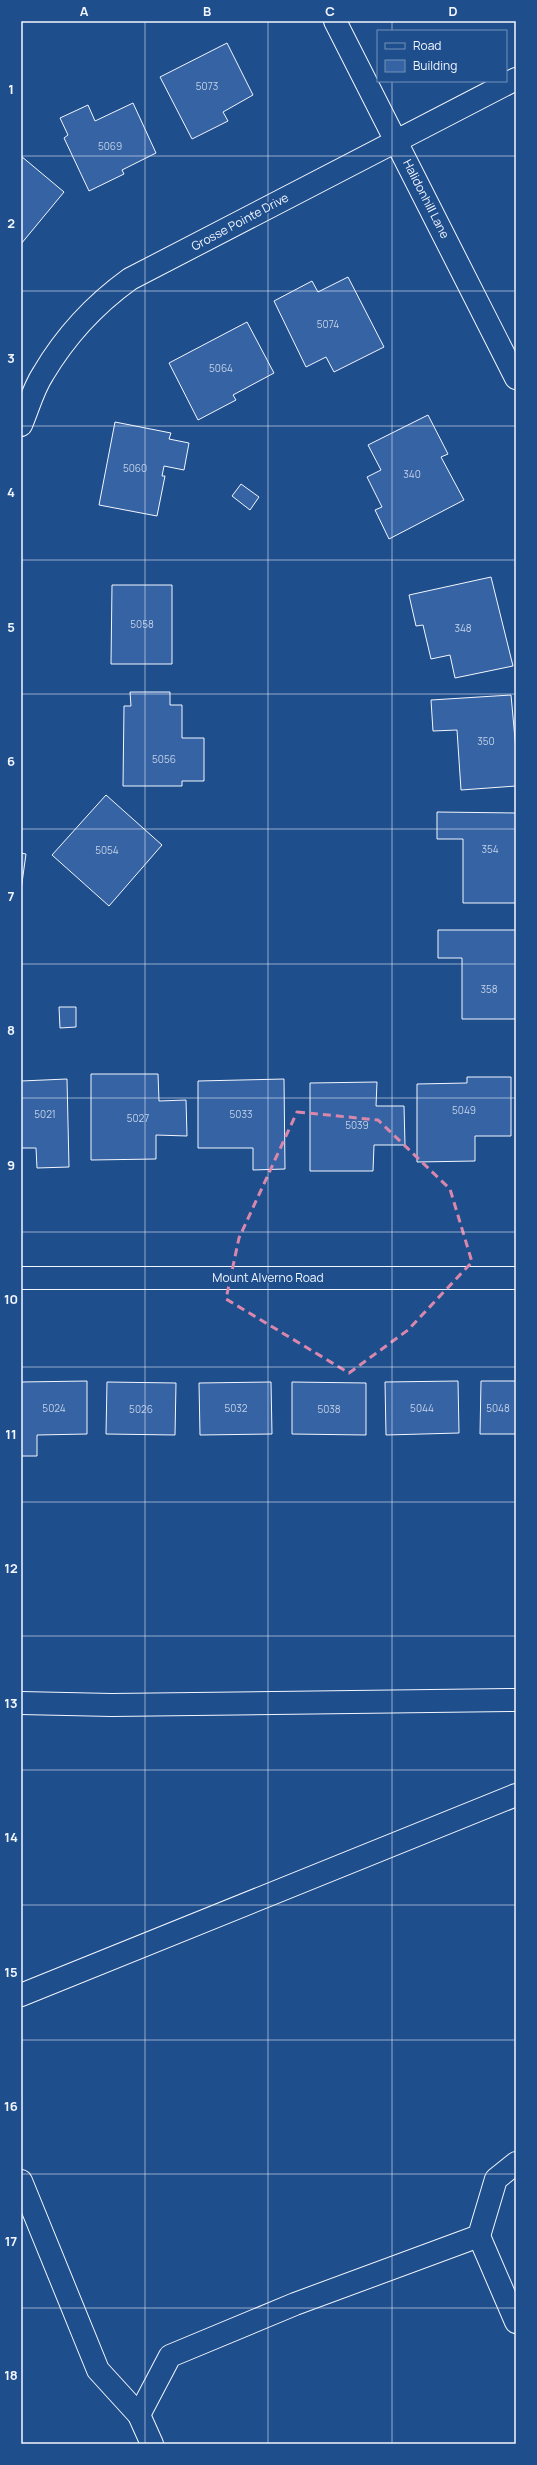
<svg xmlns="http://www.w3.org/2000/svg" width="537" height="2465" font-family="Manrope,sans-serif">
	<rect width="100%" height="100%" fill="#1f4e8c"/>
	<g fill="#3563a3" stroke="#f2f6ff">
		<polygon points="227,43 253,95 223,112 228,121 192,139 160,77"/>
		<polygon points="133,103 156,153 122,170 124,174 89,191 64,138 68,135 60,118 88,105 95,121"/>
		<polygon points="21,156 64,192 21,244"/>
		<polygon points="348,277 384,347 334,372 326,357 306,367 274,301 312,281 318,292"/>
		<polygon points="247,322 274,373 233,395 236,400 198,420 169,363"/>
		<polygon points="428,415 448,454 441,457 464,500 389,539 375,510 382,507 367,477 381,470 368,445"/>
		<polygon points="115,422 171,433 169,439 189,443 184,470 164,466 162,476 165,476 157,516 99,505"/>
		<polygon points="241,484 259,497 250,510 232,496"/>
		<polygon points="491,577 513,666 455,678 450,655 431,659 423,625 416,626 409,595"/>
		<polygon points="112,585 172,585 172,664 111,664"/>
		<polygon points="130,692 170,692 170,705 182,705 182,738 204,738 204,781 182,781 182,786 123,786 124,706 131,706"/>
		<polygon points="511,695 516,750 516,786 461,790 457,730 433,731 431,700"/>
		<polygon points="106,795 162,845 109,906 52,855"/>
		<polygon points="437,812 516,813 516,903 463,903 463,839 437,839"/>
		<polygon points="21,853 26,854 21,890"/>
		<polygon points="438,930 516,930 516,1019 462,1019 462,958 438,958"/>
		<polygon points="59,1007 76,1007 76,1027 60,1028"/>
		<polygon points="91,1074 158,1074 159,1101 186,1100 187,1136 156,1135 156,1159 91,1160"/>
		<polygon points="467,1077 511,1077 511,1136 475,1136 475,1161 417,1162 417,1084 467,1083"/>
		<polygon points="67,1079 69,1167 37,1168 36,1148 21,1148 21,1081"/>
		<polygon points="284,1079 285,1169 253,1170 253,1148 198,1148 198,1081"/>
		<polygon points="377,1082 376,1106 404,1106 405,1145 374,1145 373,1171 310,1171 310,1083"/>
		<polygon points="87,1381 87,1434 37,1435 37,1456 21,1456 21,1382"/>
		<polygon points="458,1381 459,1433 386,1435 385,1382"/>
		<polygon points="481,1381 516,1381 516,1434 480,1434"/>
		<polygon points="107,1382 176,1383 175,1435 106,1434"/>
		<polygon points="271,1382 272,1434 200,1435 199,1383"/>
		<polygon points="292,1382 366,1383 366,1435 292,1434"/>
	</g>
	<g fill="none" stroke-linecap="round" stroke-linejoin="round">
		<defs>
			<g id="minor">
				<polyline points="335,21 516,378"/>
				<path d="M21,425C28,409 33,389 43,374C66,335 94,305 130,279L516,79"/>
				<polyline points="21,1278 516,1278"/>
				<polyline points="21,1703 112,1705 516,1700"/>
				<polyline points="21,1995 516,1795"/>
				<polyline points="21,2181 98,2370 139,2415 152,2444"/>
				<polyline points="479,2236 516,2322"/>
				<polyline points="139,2415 170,2356 295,2304 479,2236 496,2179 516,2163"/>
			</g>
		</defs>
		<use href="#minor" stroke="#f2f6ff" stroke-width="24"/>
		<use href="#minor" stroke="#1f4e8c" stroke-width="22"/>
	</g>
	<path fill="none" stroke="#da87ad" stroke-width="3" stroke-dasharray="8 5" stroke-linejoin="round" d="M297,1112L378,1120L450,1189L472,1262L408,1330L349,1373L226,1299L239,1238Z"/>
	<path fill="none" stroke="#f2f6ff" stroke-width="1" stroke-opacity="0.55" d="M145,21V2444M268,21V2444M392,21V31M392,81V2444M21,156H516M21,291H516M21,426H516M21,560H516M21,694H516M21,829H516M21,964H516M21,1098H516M21,1232H516M21,1367H516M21,1502H516M21,1636H516M21,1770H516M21,1905H516M21,2040H516M21,2174H516M21,2308H516"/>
	<g text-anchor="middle" stroke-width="3" stroke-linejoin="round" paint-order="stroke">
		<g font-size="10" fill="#c3d1e8">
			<text x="207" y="90">5073</text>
			<text x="110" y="150">5069</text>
			<text x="328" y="328">5074</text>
			<text x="221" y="372">5064</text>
			<text x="135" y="472">5060</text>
			<text x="412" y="478">340</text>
			<text x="142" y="628">5058</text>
			<text x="463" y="632">348</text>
			<text x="486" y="745">350</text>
			<text x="164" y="763">5056</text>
			<text x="490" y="853">354</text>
			<text x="107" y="854">5054</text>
			<text x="489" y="993">358</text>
			<text x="464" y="1114">5049</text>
			<text x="45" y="1118">5021</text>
			<text x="241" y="1118">5033</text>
			<text x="138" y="1122">5027</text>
			<text x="357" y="1129">5039</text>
			<text x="54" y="1412">5024</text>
			<text x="236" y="1412">5032</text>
			<text x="422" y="1412">5044</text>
			<text x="498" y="1412">5048</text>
			<text x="141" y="1413">5026</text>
			<text x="329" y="1413">5038</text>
		</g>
		<g font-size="12" fill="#f2f6ff" stroke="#1f4e8c">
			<text transform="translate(426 199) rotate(63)" y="4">Halidonhill Lane</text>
			<text transform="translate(240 222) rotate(-28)" y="4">Grosse Pointe Drive</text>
			<text x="268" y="1282">Mount Alverno Road</text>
		</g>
	</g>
	<rect width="537" height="2465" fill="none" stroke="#1f4e8c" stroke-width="44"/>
	<rect x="377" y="30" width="130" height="52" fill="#1f4e8c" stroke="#7391ba"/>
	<rect x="385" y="43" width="20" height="6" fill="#1f4e8c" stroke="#7391ba"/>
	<text x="413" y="50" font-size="12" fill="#f2f6ff">Road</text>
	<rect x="385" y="60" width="20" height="12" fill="#3563a3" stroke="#7391ba"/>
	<text x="413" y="70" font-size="12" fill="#f2f6ff">Building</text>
	<rect x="22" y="22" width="493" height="2421" fill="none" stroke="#f2f6ff" stroke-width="1.5"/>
	<g font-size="13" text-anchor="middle" font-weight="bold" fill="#f2f6ff">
		<text x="84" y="16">A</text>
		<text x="207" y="16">B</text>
		<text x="330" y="16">C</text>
		<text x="453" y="16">D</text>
		<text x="11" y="94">1</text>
		<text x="11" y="228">2</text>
		<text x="11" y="363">3</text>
		<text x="11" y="497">4</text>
		<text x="11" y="632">5</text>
		<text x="11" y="766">6</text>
		<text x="11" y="901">7</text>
		<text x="11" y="1035">8</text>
		<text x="11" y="1170">9</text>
		<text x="11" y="1304">10</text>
		<text x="11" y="1439">11</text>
		<text x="11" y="1573">12</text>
		<text x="11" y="1708">13</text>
		<text x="11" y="1842">14</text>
		<text x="11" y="1977">15</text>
		<text x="11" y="2111">16</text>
		<text x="11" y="2246">17</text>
		<text x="11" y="2380">18</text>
	</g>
</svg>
